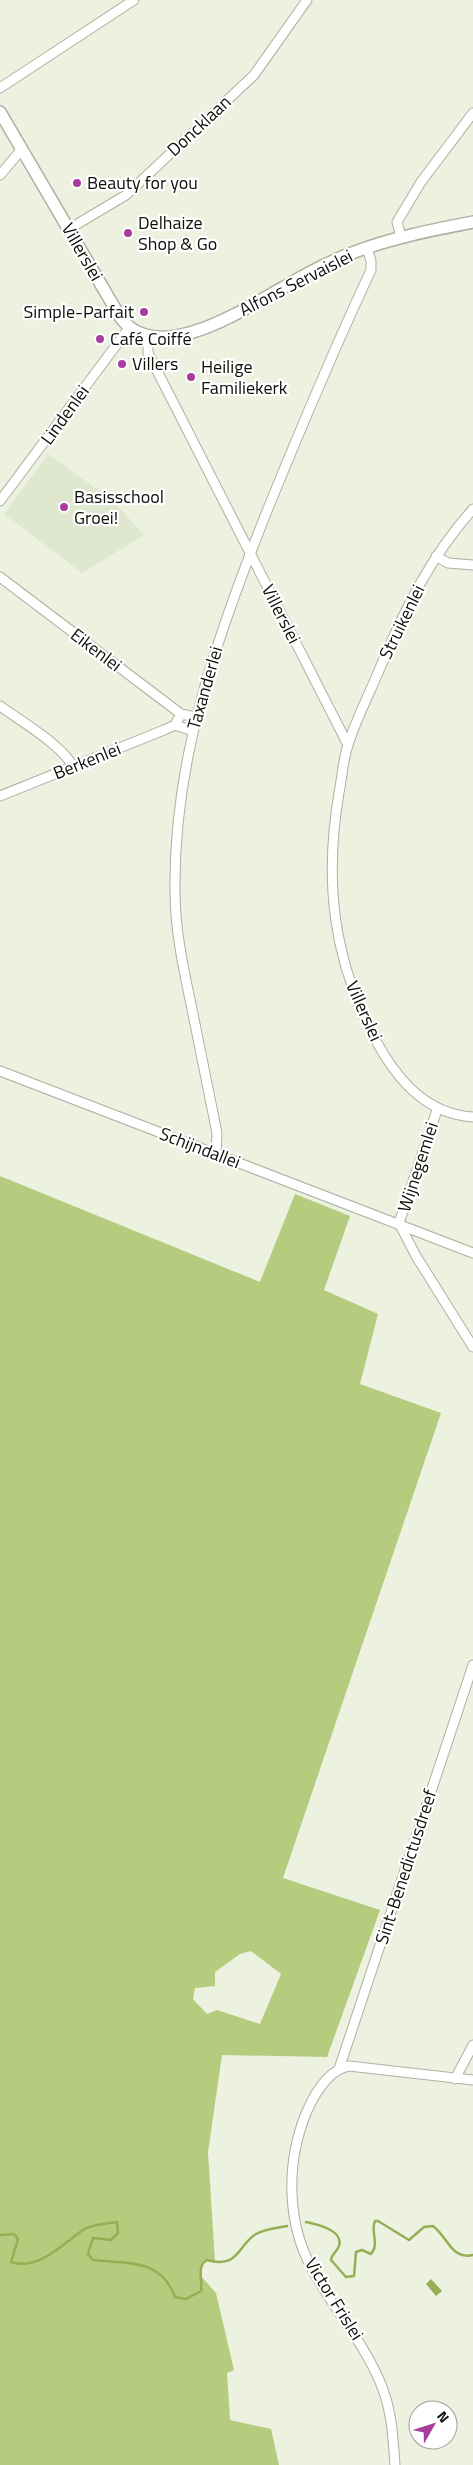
<svg xmlns="http://www.w3.org/2000/svg" width="473" height="2465" font-family="'Titillium Web',sans-serif">
	<rect width="100%" height="100%" fill="#ecf1e0"/>
	<polygon fill="#dfe7cf" points="48,454 112,500 144,535 82,573 4,514"/>
	<path fill="#b5cc7e" fill-rule="evenodd" d="M0,1176L260,1282L295,1194L350,1216L324,1290L378,1314L360,1384L441,1413L283,1878L380,1910L327,2057L222,2055L208,2152L215,2262L207,2260L203,2262L201,2276L216,2293L234,2370L227,2373L230,2420L271,2429L279,2465H0ZM251,1951L281,1974L260,2024L217,2010L207,2014L193,1999L195,1988L215,1986V1972L240,1954Z"/>
	<polygon fill="#96ae54" points="431,2279 442,2291 436,2296 426,2284"/>
	<g fill="none" stroke-linecap="round" stroke-linejoin="round">
		<g stroke="#96ae54" stroke-width="2.5">
			<path d="M306,2222C316,2224 344,2230 339,2246C337,2252 332,2253 331,2260L346,2277L354,2276L356,2252L362,2250L371,2254C380,2244 370,2232 375,2221H378L409,2240L424,2227L433,2226C448,2237 451,2260 473,2255"/>
			<path d="M0,2235L14,2234L18,2239L11,2262C38,2271 63,2244 83,2230C92,2224 106,2224 117,2222L118,2233L111,2240L93,2238L88,2254L93,2260C127,2264 161,2258 175,2297L186,2299L201,2291C203,2281 196,2266 207,2260C240,2269 238,2244 256,2234C265,2229 277,2228 287,2226"/>
		</g>
		<defs>
			<g id="minor">
				<polyline points="0,88 134,0"/>
				<polyline points="0,175 22,149"/>
				<polyline points="69,229 126,195 254,75 307,0"/>
				<polyline points="401,237 397,222 421,182 473,113"/>
				<polyline points="148,336 148,353 348,745"/>
				<polyline points="0,501 129,328"/>
				<path d="M473,509C431,556 404,610 380,668C370,693 356,719 348,745C343,760 342,777 339,793C324,881 333,959 375,1039C396,1078 425,1114 473,1117"/>
				<polyline points="436,556 448,563 473,565"/>
				<polyline points="0,577 181,714 195,717"/>
				<path d="M0,706C22,722 59,743 73,766"/>
				<polyline points="175,725 193,731"/>
				<polyline points="0,796 164,730 175,725 181,714"/>
				<polyline points="0,1071 473,1253"/>
				<path d="M216,1154L217,1133C209,1092 200,1050 192,1009C184,971 175,931 175,892C173,758 218,634 267,511C300,430 334,349 371,270V261L367,248"/>
				<polyline points="399,1223 416,1256 473,1347"/>
				<polyline points="399,1223 437,1110"/>
				<polyline points="339,2069 473,1665"/>
				<polyline points="455,2079 473,2045"/>
				<path d="M395,2465C393,2438 392,2412 382,2387C365,2343 334,2310 312,2269C286,2221 286,2161 307,2111C315,2093 328,2070 349,2066L473,2080"/>
			</g>
			<path id="tertiary" d="M0,112L120,317C157,368 244,309 284,287C306,274 328,262 352,253C391,238 432,230 473,222"/>
		</defs>
		<use href="#minor" stroke="#acb1a1" stroke-width="11"/>
		<use href="#tertiary" stroke="#acb1a1" stroke-width="14"/>
		<use href="#minor" stroke="#fff" stroke-width="9"/>
		<use href="#tertiary" stroke="#fff" stroke-width="11"/>
	</g>
	<g fill="#a93d9e" stroke="#fff" stroke-width="2">
		<circle cx="77" cy="183" r="5"/>
		<circle cx="128" cy="233" r="5"/>
		<circle cx="144" cy="312" r="5"/>
		<circle cx="100" cy="339" r="5"/>
		<circle cx="122" cy="364" r="5"/>
		<circle cx="191" cy="377" r="5"/>
		<circle cx="64" cy="507" r="5"/>
	</g>
	<g text-anchor="middle" stroke-width="4.5" stroke-linejoin="round" paint-order="stroke">
		<g font-size="18" fill="#0d0f09" stroke="#fff">
			<text transform="translate(199 126) rotate(-43)" y="6">Doncklaan</text>
			<text transform="translate(82 252) rotate(60)" y="6">Villerslei</text>
			<text transform="translate(296 283) rotate(-27)" y="6">Alfons Servaislei</text>
			<text transform="translate(65 415) rotate(-54)" y="6">Lindenlei</text>
			<text transform="translate(281 614) rotate(63)" y="6">Villerslei</text>
			<text transform="translate(402 622) rotate(-64)" y="6">Struikenlei</text>
			<text transform="translate(96 650) rotate(37)" y="6">Eikenlei</text>
			<text transform="translate(205 688) rotate(-74)" y="6">Taxanderlei</text>
			<text transform="translate(87 761) rotate(-22)" y="6">Berkenlei</text>
			<text transform="translate(364 1011) rotate(66)" y="6">Villerslei</text>
			<text transform="translate(200 1148) rotate(21)" y="6">Schijndallei</text>
			<text transform="translate(418 1167) rotate(-72)" y="6">Wijnegemlei</text>
			<text transform="translate(406 1867) rotate(-72)" y="6">Sint-Benedictusdreef</text>
			<text transform="translate(334 2299) rotate(58)" y="6">Victor Frislei</text>
		</g>
		<g font-size="18" fill="#0d0f09" stroke="#fff" text-anchor="start">
			<text x="87" y="189">Beauty for you</text>
			<text x="138" y="229">Delhaize<tspan x="138" dy="21">Shop &amp; Go</tspan></text>
			<text x="134" y="318" text-anchor="end">Simple-Parfait</text>
			<text x="110" y="345">Café Coiffé</text>
			<text x="132" y="370">Villers</text>
			<text x="201" y="373">Heilige<tspan x="201" dy="21">Familiekerk</tspan></text>
			<text x="74" y="503">Basisschool<tspan x="74" dy="21">Groei!</tspan></text>
		</g>
	</g>
	<g transform="translate(433 2425) rotate(51)"><circle r="24" fill="#ffffff" stroke="#9e9f9d"/>
	<path d="M0-4L9 19L0 12L-9 19Z" fill="#a93d9e"/>
	<text y="-8" font-size="14" font-weight="bold" text-anchor="middle" fill="#0d0f09">N</text>
	</g>
</svg>
